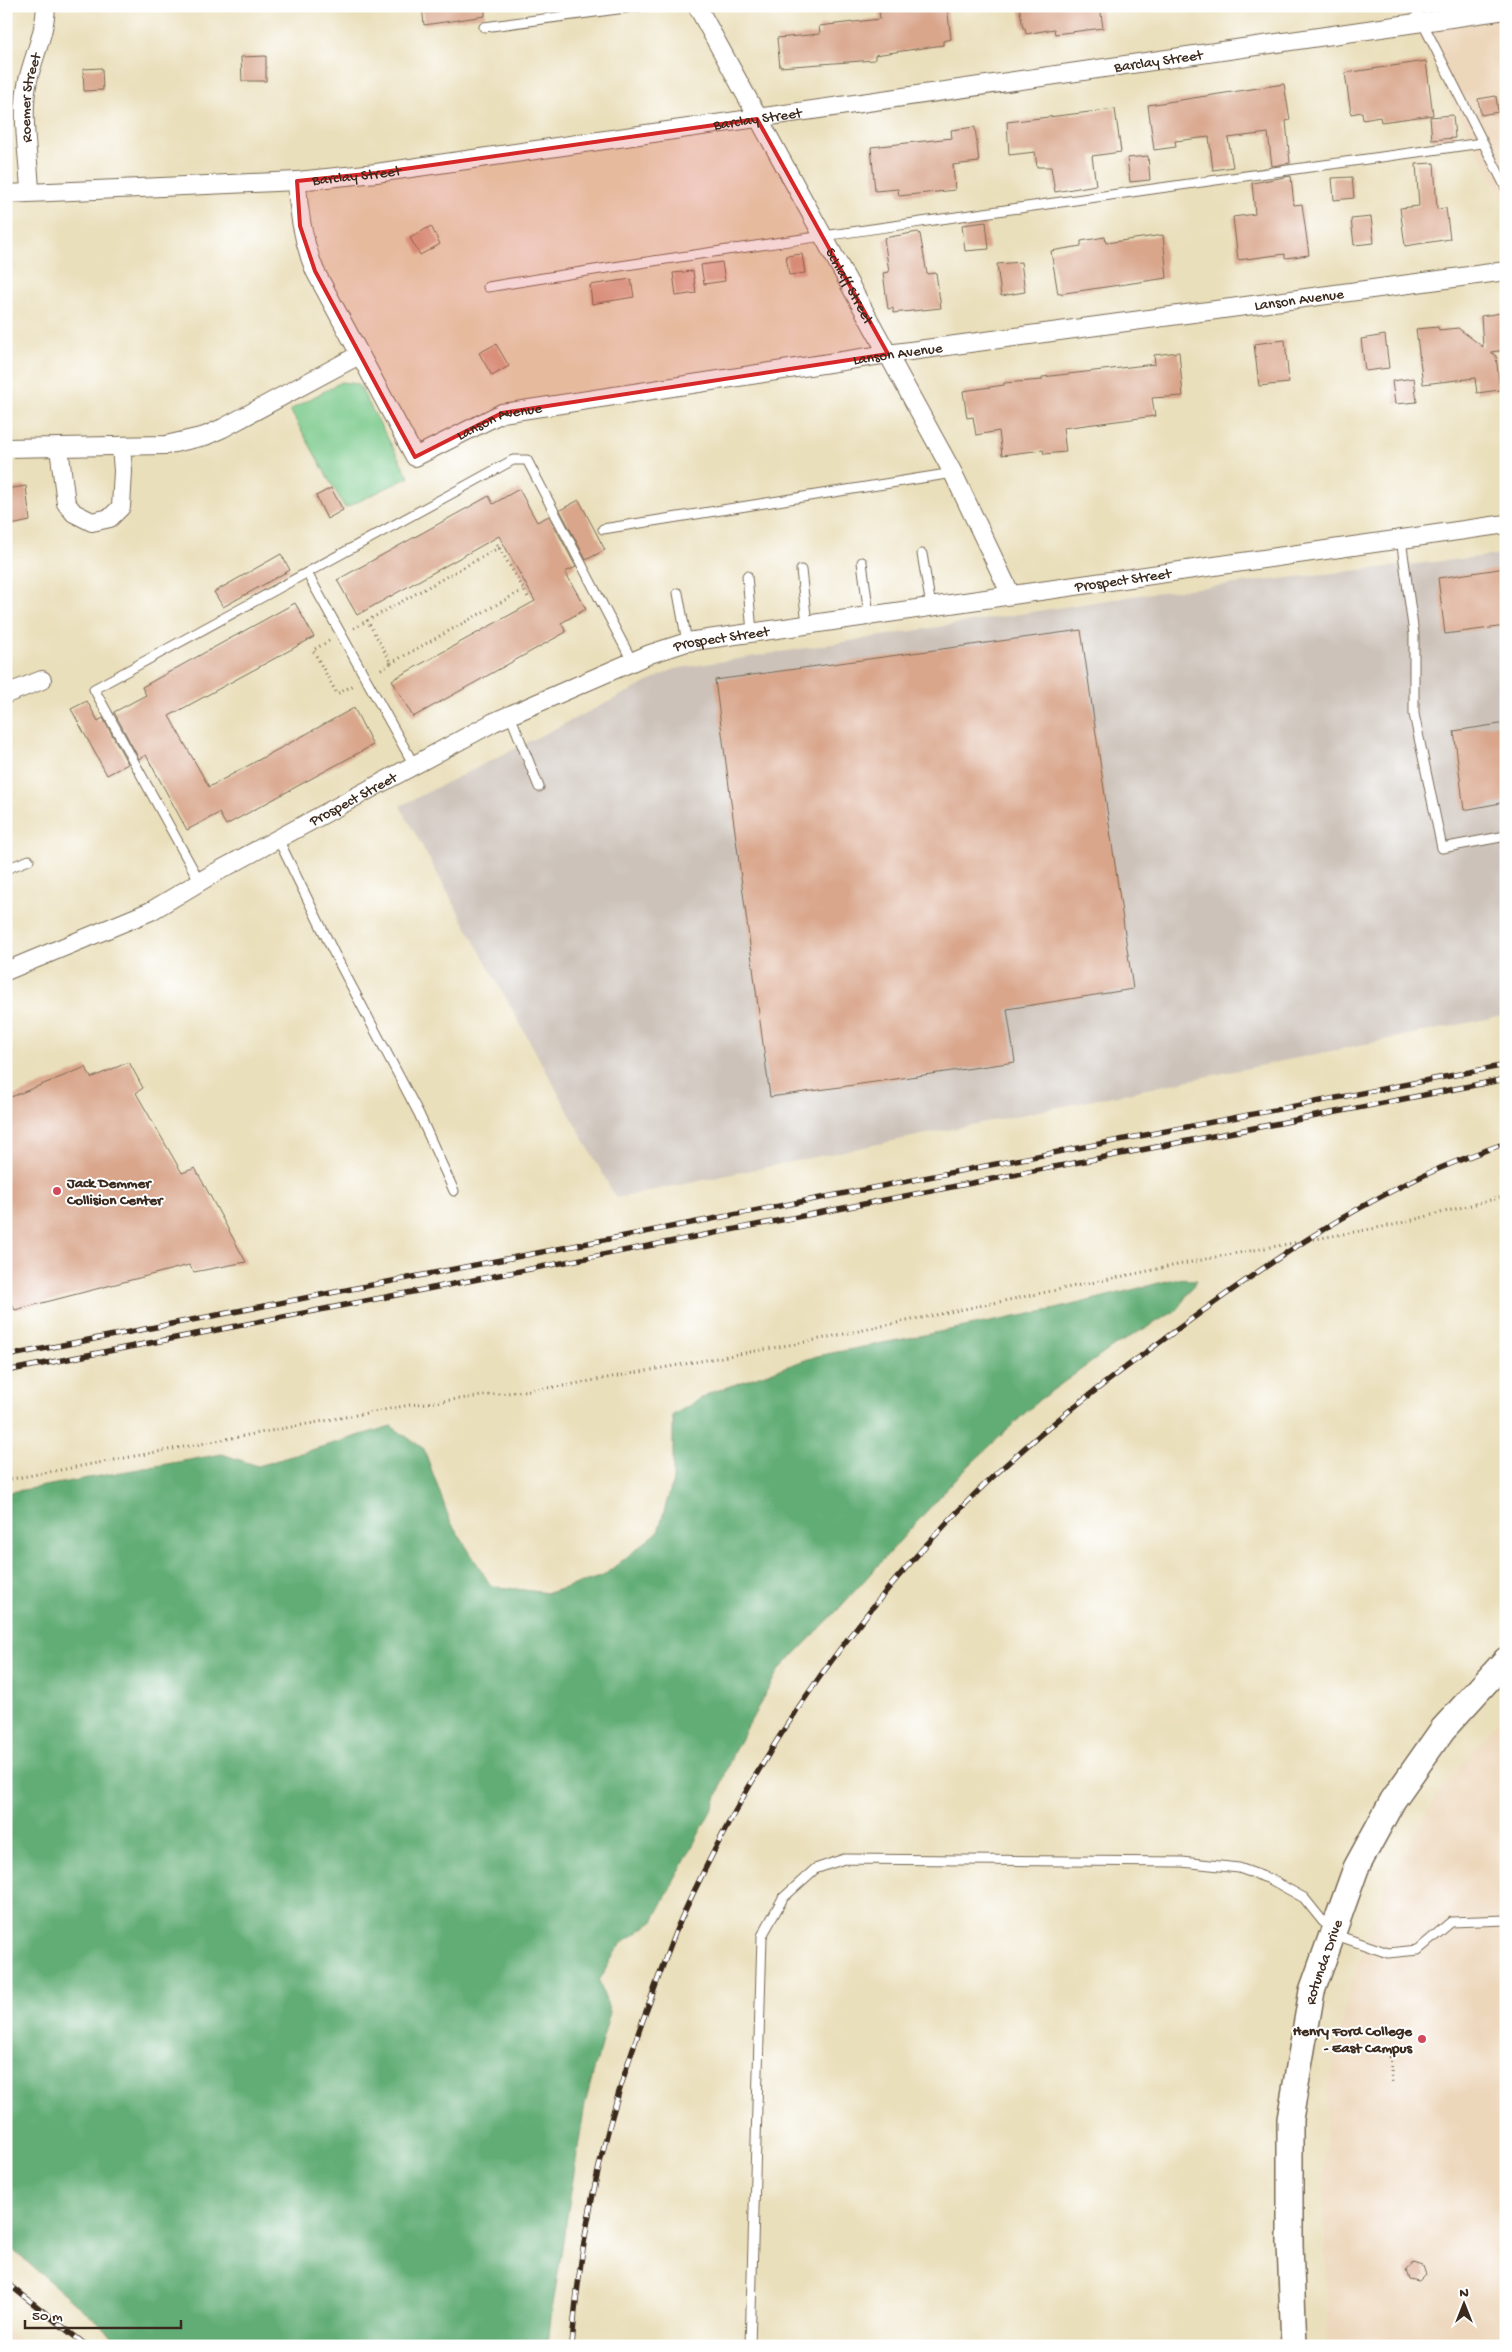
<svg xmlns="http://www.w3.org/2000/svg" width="1512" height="2352" font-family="'Gochi Hand',sans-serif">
	<rect width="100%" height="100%" fill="#fff"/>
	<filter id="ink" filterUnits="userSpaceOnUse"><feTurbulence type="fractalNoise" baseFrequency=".02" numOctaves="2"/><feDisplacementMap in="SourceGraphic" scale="10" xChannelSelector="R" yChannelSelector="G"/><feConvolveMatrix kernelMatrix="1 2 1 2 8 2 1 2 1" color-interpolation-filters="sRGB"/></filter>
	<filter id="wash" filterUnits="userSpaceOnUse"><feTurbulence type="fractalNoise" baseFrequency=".0096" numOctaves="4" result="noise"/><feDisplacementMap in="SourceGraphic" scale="20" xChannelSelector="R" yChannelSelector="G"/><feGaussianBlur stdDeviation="1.12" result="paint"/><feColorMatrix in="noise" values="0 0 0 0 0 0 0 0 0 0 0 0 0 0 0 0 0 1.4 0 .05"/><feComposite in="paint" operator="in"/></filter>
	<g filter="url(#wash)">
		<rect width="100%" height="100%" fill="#eadfbb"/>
		<g fill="#edd7bb">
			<polygon points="1401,6 1506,6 1506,205 1422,43"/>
			<polygon points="1506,1711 1506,2346 1328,2346 1324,2203 1327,2092 1350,1986 1388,1881 1439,1793"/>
			<polygon points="6,2328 26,2346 6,2346"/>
		</g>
		<polygon fill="#ccc2b9" points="1506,554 1506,1015 616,1198 400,806 674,669 1152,593"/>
		<polygon fill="#79c98a" stroke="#5a7a54" points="341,382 358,384 409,477 345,508 290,410"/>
		<polygon fill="#62ad76" stroke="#4e6c4a" points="1175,1279 1197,1280 1177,1310 1114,1346 1039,1400 961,1473 834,1614 778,1671 732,1755 714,1805 653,1921 618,1947 599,1981 610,2012 585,2104 551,2317 548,2346 125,2346 6,2244 6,1493 222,1454 258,1466 391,1426 424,1449 450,1521 491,1586 548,1593 603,1576 658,1532 673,1481 673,1415 710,1393 817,1356 1056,1309"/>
		<g id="blocks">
			<g fill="#d9a68b">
				<polygon points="422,6 485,6 485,16 424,25"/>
				<polygon points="947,6 951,39 943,41 943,45 875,55 875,60 780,67 777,38 820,34 819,26 880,19 879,11 906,8 906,11"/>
				<polygon points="1019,6 1100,6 1103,28 1055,34 1054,29 1026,34 1025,28 1023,28"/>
				<polygon points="266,56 266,81 242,81 241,57"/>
				<polygon points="1426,61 1433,115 1381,122 1380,117 1363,120 1362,112 1351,114 1345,73"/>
				<polygon points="102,68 103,90 84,91 83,69"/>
				<polygon points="1284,84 1290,120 1286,121 1290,163 1272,166 1268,133 1228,138 1233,167 1213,170 1209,137 1175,141 1176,147 1154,150 1148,105"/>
				<polygon points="1496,96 1498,112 1481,115 1478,99"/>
				<polygon points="1115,109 1121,152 1092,156 1096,185 1055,192 1051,167 1037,167 1035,152 1009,155 1007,122"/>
				<polygon points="1453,115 1455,138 1432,140 1430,117"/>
				<polygon points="975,127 979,162 953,165 955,190 899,196 898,189 875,191 871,147 952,138 951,130"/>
				<polygon points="1148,156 1150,180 1130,182 1127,158"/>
				<polygon points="1434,163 1437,209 1446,208 1450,239 1405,246 1400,208 1419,206 1416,164"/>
				<polygon points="1291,176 1294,205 1302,204 1309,255 1285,258 1285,254 1238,260 1233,217 1255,214 1252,183"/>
				<polygon points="1352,177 1354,198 1334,200 1332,178"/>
				<polygon points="1371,217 1374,243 1354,245 1351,219"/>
				<polygon points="986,222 989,249 965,251 962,225"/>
				<polygon points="431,226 440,244 420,255 410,238"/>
				<polygon points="918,232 920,234 927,274 936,273 941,308 893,313 893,308 888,309 883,273 889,272 884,238"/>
				<polygon points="1163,235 1167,278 1058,294 1051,251 1081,246 1081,241 1105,237 1106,243"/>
				<polygon points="802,254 805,273 789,275 786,256"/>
				<polygon points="722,262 725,281 704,284 701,265"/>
				<polygon points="1021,262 1025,292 1001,296 997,264"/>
				<polygon points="693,271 696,293 676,296 673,273"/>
				<polygon points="631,279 634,297 592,304 590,285"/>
				<polygon points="1502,313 1503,318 1506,317 1506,350 1491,352 1496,356 1500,390 1477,393 1475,378 1423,384 1416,329 1438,327 1439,330 1458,328 1483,347 1481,316"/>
				<polygon points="1385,335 1389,368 1365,371 1361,339"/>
				<polygon points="1285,340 1289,383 1259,386 1254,344"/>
				<polygon points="496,344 509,366 492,376 479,353"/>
				<polygon points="1179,352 1183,396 1152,398 1155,416 1063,428 1066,452 1044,454 1043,450 1002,455 999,431 976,435 973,417 967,418 963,391 1004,385 1004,383 1042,380 1042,377 1155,364 1154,355"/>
				<polygon points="1414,378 1417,402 1395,404 1392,381"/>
				<polygon points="26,486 30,521 6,526 6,489"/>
				<polygon points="331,488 343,510 327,519 316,496"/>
				<polygon points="519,489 537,522 549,516 576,567 565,572 586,609 561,623 566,632 413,717 392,680 535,601 499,536 357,615 337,580 489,496 493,504"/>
				<polygon points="579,500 605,550 586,560 560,510"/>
				<polygon points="281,554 290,570 223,607 214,592"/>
				<polygon points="1506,568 1506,626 1445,634 1438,578"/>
				<polygon points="295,603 314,637 169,716 209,787 354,708 373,745 226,825 219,813 187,830 146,755 139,759 114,712 146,695 142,687"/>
				<polygon points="1081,630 1133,989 1007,1009 1015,1062 770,1097 715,680"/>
				<polygon points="87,701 98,721 103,718 128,764 107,775 71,709"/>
				<polygon points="1506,723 1506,802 1464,810 1454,731"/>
				<polygon points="129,1062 143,1088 136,1093 182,1173 195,1168 246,1262 194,1272 189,1265 15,1310 6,1294 6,1099 86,1067 91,1078"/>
				<polygon points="1414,2263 1423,2266 1426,2275 1419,2282 1409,2280 1406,2270"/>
			</g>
		</g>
	</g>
	<g filter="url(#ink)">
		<use href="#blocks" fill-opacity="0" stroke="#786955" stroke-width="1"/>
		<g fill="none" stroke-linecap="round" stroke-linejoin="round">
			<defs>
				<g id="service">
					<polyline points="1414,6 1506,188"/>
					<polyline points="484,27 640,6"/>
					<path d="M488,287C674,256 860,231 1047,204C1192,184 1337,162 1482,143"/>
					<polyline points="603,529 953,473"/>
					<polyline points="1401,539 1414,634 1414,714 1442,848 1506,836"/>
					<polyline points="922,554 931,606"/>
					<polyline points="862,562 869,615"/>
					<polyline points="801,570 807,624"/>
					<polyline points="307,573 414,765"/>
					<polyline points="747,576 752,632"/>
					<polyline points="678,593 687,642"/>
					<polyline points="510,715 539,787"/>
					<polyline points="278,839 334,953 419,1114 454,1191"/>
					<polyline points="6,869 29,860"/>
					<polyline points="200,882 94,689 513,460 527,460 632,661"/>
					<polyline points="750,2346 762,1936 783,1898 815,1869 844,1859 1182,1862 1239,1868 1270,1879 1304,1898 1333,1934 1388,1953 1418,1950 1451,1922 1506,1920"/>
				</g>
				<g id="minor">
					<path id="s1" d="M697,6L953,473L1011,595"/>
					<path id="s2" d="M297,181C298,213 303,241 315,271L415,457L502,413L888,354L1506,271"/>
					<path id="s3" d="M30,192C29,156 20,115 28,80C34,55 45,33 46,6"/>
					<path id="s4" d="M6,194L297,181L376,173L1506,10"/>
					<polyline points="6,448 166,445 205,436 223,428 359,355"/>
					<polyline points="59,448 66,503 74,513 92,522 110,518 121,507 123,471 121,446"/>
					<polyline points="6,694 42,680"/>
					<path id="s5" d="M6,971L151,911L211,875L494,722L650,654L687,642L1506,524"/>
				</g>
				<g id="secondary">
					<path id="s6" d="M1294,2346L1290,2244V2119L1312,1991L1356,1868L1393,1800L1443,1729L1506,1660"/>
				</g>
			</defs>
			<use href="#service" stroke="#786955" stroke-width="11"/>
			<use href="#minor" stroke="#786955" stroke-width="20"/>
			<use href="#secondary" stroke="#786955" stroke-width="28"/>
			<g stroke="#786955" stroke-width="3" stroke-dasharray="1 4" stroke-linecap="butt">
				<polyline points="497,544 528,597"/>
				<polyline points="367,620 391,663 378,671"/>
				<polyline points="354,628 500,547"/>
				<polyline points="329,641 313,650 337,694 354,685"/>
				<polyline points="391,663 523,590"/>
				<polyline points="6,1480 410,1405 563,1386 805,1342 1216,1257 1393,1225 1506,1196"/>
				<polyline points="1390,2051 1392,2085"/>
			</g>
			<use href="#service" stroke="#fff" stroke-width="9"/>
			<use href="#minor" stroke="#fff" stroke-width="18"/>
			<use href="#secondary" stroke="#fff" stroke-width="25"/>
			<defs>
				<g id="rail">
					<polyline points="6,1356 1506,1065"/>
					<polyline points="6,1371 1506,1079"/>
					<polyline points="6,2282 87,2346"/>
					<path d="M572,2346C580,2228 608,2111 650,2001C658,1979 666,1956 675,1933C685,1909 697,1885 709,1861C778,1723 869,1599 978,1491C1039,1431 1109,1379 1178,1329C1253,1274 1331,1219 1416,1179C1445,1165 1475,1154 1506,1143"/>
				</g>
			</defs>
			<use href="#rail" stroke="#3b2a1e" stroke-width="5.5"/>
			<use href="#rail" stroke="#fff" stroke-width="4" stroke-dasharray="11" stroke-linecap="butt"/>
		</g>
	</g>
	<path fill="#d62828" fill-opacity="0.2" stroke="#d62828" stroke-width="4" stroke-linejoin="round" d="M757,119L888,354L502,413L415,457L315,271L300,226L297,181L376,173Z"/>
	<g fill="#d1495b" stroke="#fff" stroke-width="2">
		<circle cx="57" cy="1191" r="5"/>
		<circle cx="1422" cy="2039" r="5"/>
	</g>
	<g text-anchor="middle" stroke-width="4" stroke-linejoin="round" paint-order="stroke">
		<g font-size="15" fill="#3b2a1e" stroke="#fff">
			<text dy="5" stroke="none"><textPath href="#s4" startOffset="1161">Barclay Street</textPath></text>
			<text dy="5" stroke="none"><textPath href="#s3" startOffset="95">Roemer Street</textPath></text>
			<text dy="5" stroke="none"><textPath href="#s4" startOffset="756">Barclay Street</textPath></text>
			<text dy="5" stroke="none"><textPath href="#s4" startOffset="351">Barclay Street</textPath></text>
			<text dy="5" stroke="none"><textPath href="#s1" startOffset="319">Schlaff Street</textPath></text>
			<text dy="5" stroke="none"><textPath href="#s2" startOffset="1206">Lanson Avenue</textPath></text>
			<text dy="5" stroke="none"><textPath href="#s2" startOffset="801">Lanson Avenue</textPath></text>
			<text dy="5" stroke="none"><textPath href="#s2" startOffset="396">Lanson Avenue</textPath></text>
			<text dy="5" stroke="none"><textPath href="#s5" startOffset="1198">Prospect Street</textPath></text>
			<text dy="5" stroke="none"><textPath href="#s5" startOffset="792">Prospect Street</textPath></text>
			<text dy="5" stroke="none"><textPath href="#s5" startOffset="388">Prospect Street</textPath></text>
			<text dy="5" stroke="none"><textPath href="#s6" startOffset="388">Rotunda Drive</textPath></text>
		</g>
		<g font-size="15" font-weight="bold" fill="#3b2a1e" stroke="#fff" text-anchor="start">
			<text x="67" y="1187">Jack Demmer<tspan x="67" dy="17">Collision Center</tspan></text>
			<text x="1412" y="2035" text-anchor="end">Henry Ford College<tspan x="1412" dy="17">- East Campus</tspan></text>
		</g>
	</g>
	<rect width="1512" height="2352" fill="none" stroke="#fff" stroke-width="25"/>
	<g transform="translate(1464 2304)" stroke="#ffffff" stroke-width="4" paint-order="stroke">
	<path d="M0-4L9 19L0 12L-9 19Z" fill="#3b2a1e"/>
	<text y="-8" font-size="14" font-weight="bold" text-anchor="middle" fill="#3b2a1e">N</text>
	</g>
	<path d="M25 2320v8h156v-8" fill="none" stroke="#3b2a1e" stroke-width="2.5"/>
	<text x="32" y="2320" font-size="15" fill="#3b2a1e" stroke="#ffffff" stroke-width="4" paint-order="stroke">50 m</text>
</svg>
